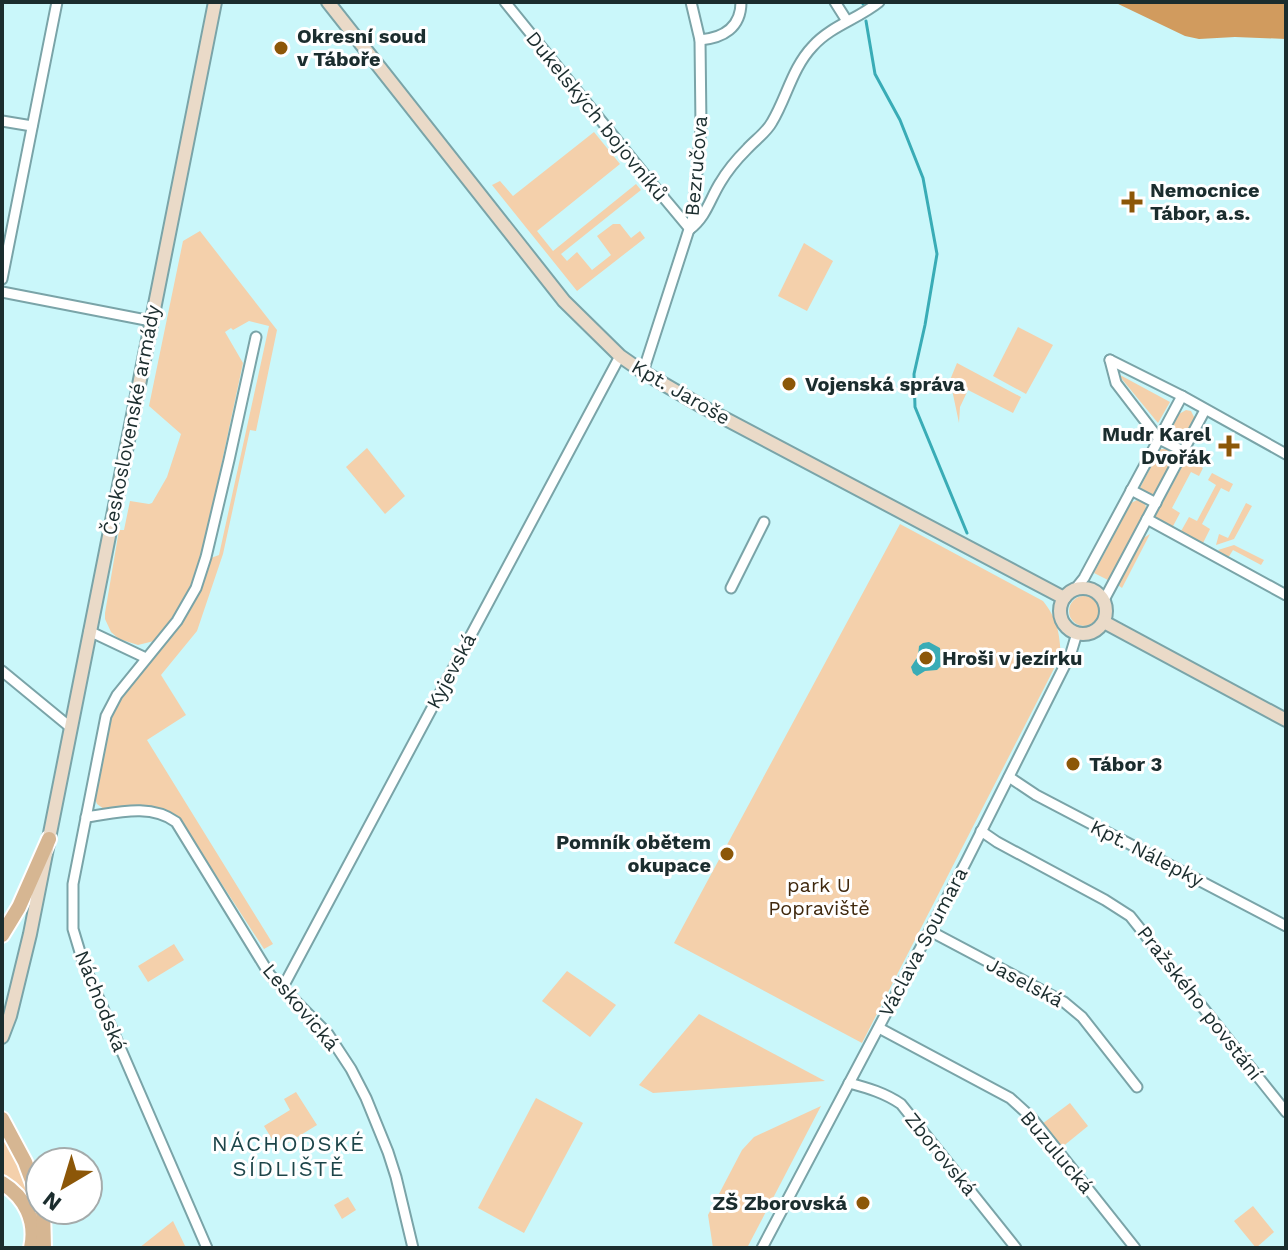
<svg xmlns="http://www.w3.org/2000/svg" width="1288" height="1250" font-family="'Work Sans',sans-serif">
	<rect width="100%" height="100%" fill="#caf7fa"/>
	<g fill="#f4d0ab">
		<polygon points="594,132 620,164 537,231 553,251 636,184 641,190 561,254 567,261 577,252 592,270 611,255 597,236 613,224 620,224 631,238 640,231 645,238 577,291 492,185 500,181 513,196"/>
		<path d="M200,231L277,330L256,431L250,430L223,554L197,631L161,675L186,715L147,740L273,944L264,949L179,818L171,812L149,806L104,809L97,804L94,796L112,716L117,704C152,652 196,624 211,558L219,555L269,326L249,321L233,330L231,328L225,332L243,363L197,579L176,615L163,633L154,641L138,645L119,639L111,632L105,619V613L119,530H124L130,501L149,504L152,503L167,477L181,434L149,406L183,241Z"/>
		<polygon points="804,243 833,261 807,311 778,296"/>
		<polygon points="1018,327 1053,345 1026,394 993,376"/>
		<polygon points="957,363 1021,397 1013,413 968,390 960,407 959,423 950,380"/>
		<polygon points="1120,375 1170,402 1158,423 1121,378"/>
		<polygon points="1186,410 1191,411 1195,419 1185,440 1175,438 1170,431 1179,414"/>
		<polygon points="367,448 405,496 385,514 346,467"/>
		<polygon points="1160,449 1167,449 1176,457 1155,496 1140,488"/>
		<polygon points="1186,459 1203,468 1199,476 1191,472 1172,508 1180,513 1172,528 1154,519"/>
		<polygon points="1212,473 1233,484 1229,492 1221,488 1202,524 1210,529 1202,545 1180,533 1189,517 1197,521 1216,485 1208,480"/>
		<polygon points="1137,500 1145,504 1147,511 1110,581 1094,573 1131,503"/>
		<polygon points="1246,503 1252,506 1234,539 1216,545 1219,534 1228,538"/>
		<path d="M900,524L1043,601C1058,620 1059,632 1061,655L862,1043L674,943Z"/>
		<polygon points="1150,534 1122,588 1118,585 1142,539"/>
		<polygon points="1234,545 1264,560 1261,565 1233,550 1228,558 1218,550"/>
		<circle cx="1084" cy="611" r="15"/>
		<polygon points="174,944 184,960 148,982 138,966"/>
		<polygon points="567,971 616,1005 590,1037 542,1001"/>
		<polygon points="699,1014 825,1081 653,1093 639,1085"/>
		<polygon points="296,1092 317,1125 278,1149 264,1126 290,1110 284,1099"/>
		<polygon points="536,1098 583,1123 524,1233 478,1208"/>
		<polygon points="1070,1103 1088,1126 1061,1148 1042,1124"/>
		<polygon points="821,1106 747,1248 713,1248 708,1215 742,1150 754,1137"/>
		<path d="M2,1133C17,1161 33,1188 38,1220C31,1200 21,1186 2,1176Z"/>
		<polygon points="348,1197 356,1210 342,1219 334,1205"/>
		<polygon points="1253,1206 1274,1232 1256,1248 1234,1221"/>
		<polygon points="173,1221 186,1248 139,1248"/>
	</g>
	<polygon fill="#d19b5e" points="1114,2 1286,2 1286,39 1235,37 1199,39 1185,36"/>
	<polygon fill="#39acb6" points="929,642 940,648 941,666 937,670 925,671 917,676 913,673 911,667 918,656 919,646 923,643"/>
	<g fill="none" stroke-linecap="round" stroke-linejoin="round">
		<g stroke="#39acb6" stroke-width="3">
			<polyline points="863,2 863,4"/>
			<polyline points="866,21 875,74 900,120 923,178 937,254 925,325 914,374 915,407 967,533"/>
		</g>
		<defs>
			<g id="street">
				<polyline points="505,2 654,186 690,229"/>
				<polyline points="835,2 847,21"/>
				<path d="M700,40C723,38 741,28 741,2"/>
				<polyline points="2,121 32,126"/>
				<path d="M690,229C706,217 710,199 720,183C727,171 737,159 747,149C755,140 766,133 772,122C787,97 792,68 813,46C831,26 858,19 879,2"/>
				<polyline points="2,279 57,2"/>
				<polyline points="2,292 151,321"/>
				<polyline points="1110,360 1182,396 1286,454"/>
				<polyline points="1110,360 1116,383 1159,439 1183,451"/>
				<polyline points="643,372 693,217 701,127 700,40 691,2"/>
				<polyline points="1131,490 1156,503"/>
				<polyline points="1147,519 1286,595"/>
				<polyline points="731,588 764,522"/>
				<polyline points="1076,588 1084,578 1182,396"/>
				<polyline points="1104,600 1205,410"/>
				<polyline points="89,631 146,658"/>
				<polyline points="2,671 70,727"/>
				<polyline points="1009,777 1036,795 1286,926"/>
				<path d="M86,817C116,813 150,803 176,822L270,975L328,1034L351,1069L366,1098L388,1152L396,1177L413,1248"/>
				<polyline points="981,831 997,842 1105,900 1130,916 1286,1112"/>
				<polyline points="930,931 1064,1002 1082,1017 1137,1087"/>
				<polyline points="283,987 620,356"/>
				<polyline points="879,1028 1010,1098 1031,1117 1135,1248"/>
				<path d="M849,1083C868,1088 885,1093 901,1104L1016,1248"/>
				<polyline points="207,1248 83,962 73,929 73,884 106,716 117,695 177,621 196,588 206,557 229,460 256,337"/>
				<polyline points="762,1248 966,862 1071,653 1077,633"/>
			</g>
			<g id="secondary">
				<polyline points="328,2 564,301 620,356 643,372 703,407 1064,598"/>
				<circle cx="1083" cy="611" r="23"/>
				<polyline points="1104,622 1286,720"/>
				<polyline points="2,1037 10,1016 30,934 215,2"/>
			</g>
			<g id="primary">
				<polyline points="2,935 19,907 49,839"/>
				<polyline points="2,1119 25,1162 40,1202"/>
				<path d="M2,1183C25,1197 37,1221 31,1248"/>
				<polyline points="43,1210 44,1248"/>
			</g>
		</defs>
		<use href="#street" stroke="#7aa4a8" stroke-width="13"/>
		<use href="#secondary" stroke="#7aa4a8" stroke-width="16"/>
		<use href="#primary" stroke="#fff" stroke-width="18"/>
		<use href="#street" stroke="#fff" stroke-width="9"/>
		<use href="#secondary" stroke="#eadac8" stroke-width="12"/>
		<use href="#primary" stroke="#d6b692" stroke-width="14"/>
	</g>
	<g fill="#8c5708" stroke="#fff" stroke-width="3">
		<circle cx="281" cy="48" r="8"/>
		<path d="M1128 190h8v8h8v8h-8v8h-8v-8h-8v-8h8z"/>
		<circle cx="789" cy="384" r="8"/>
		<path d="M1225 434h8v8h8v8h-8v8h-8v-8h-8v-8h8z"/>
		<circle cx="926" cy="658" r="8"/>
		<circle cx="1073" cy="764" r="8"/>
		<circle cx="727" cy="854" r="8"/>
		<circle cx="863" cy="1203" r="8"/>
	</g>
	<g text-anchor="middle" stroke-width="6" stroke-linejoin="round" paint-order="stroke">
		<g font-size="20" font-weight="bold" fill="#1b2d2e" stroke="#fff" text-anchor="start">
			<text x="297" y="43">Okresní soud<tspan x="297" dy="23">v Táboře</tspan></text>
			<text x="1150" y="197">Nemocnice<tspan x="1150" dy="23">Tábor, a.s.</tspan></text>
			<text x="805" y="391">Vojenská správa</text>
			<text x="1211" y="441" text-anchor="end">Mudr Karel<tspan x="1211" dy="23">Dvořák</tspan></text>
			<text x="942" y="665">Hroši v jezírku</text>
			<text x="1089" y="771">Tábor 3</text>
			<text x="711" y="849" text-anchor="end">Pomník obětem<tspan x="711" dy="23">okupace</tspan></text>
			<text x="847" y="1210" text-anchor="end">ZŠ Zborovská</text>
		</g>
		<g font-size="20" fill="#1b2d2e" stroke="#fff">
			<text transform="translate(597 116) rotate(51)" y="7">Dukelských bojovníků</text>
			<text transform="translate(696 166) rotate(-85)" y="7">Bezručova</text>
			<text transform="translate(681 392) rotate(30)" y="7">Kpt. Jaroše</text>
			<text transform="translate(131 420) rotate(-79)" y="7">Československé armády</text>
			<text transform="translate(451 671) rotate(-62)" y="7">Kyjevská</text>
			<text transform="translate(1147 853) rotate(27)" y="7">Kpt. Nálepky</text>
			<text transform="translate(923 942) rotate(-62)" y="7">Václava Soumara</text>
			<text transform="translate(1025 982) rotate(28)" y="7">Jaselská</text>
			<text transform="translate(101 1001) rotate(68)" y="7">Náchodská</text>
			<text transform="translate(1200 1003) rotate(52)" y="7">Pražského povstání</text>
			<text transform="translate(301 1007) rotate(50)" y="7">Leskovická</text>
			<text transform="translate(1057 1152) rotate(50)" y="7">Buzulucká</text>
			<text transform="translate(941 1154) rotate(51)" y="7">Zborovská</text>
		</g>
		<g font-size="20" fill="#40290e" stroke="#fff">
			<text x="819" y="892">park U<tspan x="819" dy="23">Popraviště</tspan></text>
		</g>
		<g font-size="22" letter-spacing="2" fill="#1d4549" stroke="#fff">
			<text x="289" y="1151">NÁCHODSKÉ<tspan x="289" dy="25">SÍDLIŠTĚ</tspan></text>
		</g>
	</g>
	<rect width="1288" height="1250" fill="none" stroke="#1b2d2e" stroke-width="8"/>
	<g transform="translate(64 1186) rotate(218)"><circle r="38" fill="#ffffff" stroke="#a4abab" stroke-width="2"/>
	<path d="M0-6L14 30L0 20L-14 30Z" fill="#8c5708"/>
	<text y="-12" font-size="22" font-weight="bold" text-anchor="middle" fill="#1b2d2e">N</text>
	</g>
</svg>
